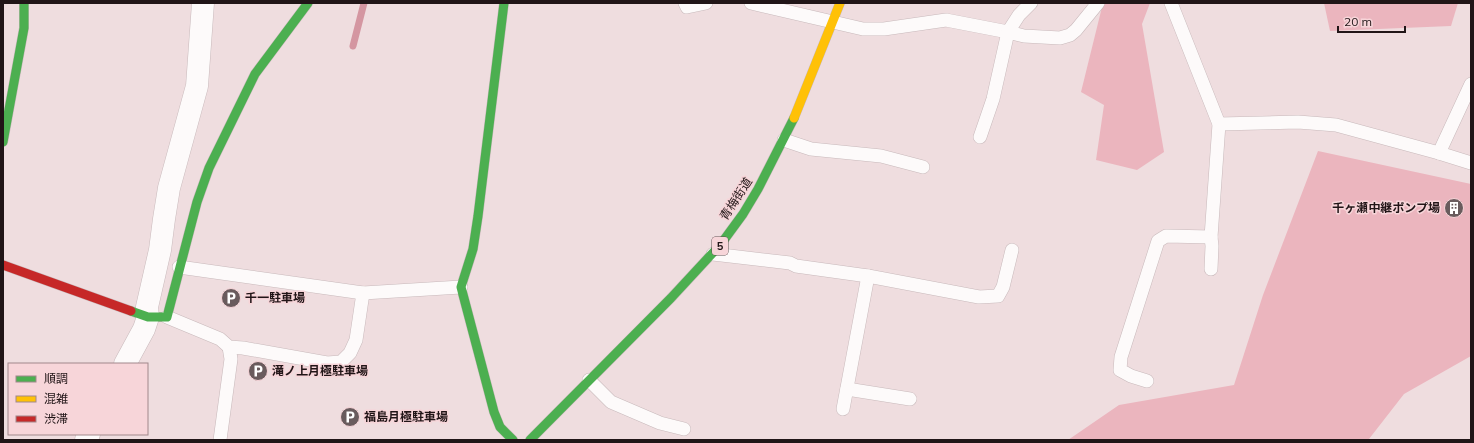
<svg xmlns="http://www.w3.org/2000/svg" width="1474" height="443" font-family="Mulish,'Noto Sans JP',sans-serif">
	<rect width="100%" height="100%" fill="#efdddf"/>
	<g fill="#ebb5be">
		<polygon points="1103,3 1150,3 1142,24 1164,152 1137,170 1096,160 1104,105 1081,92"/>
		<polygon points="1324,3 1458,3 1451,26 1330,31"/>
		<polygon points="1318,151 1471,184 1471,356 1404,394 1369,439 1367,440 1068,440 1119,405 1234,385 1263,295"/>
	</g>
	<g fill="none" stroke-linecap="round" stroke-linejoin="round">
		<polyline stroke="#d496a1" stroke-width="7" points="353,46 364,3"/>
		<defs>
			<g id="lane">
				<polyline points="685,3 687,7 706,3"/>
				<polyline points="751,3 863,29 884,29 946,20 1008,32 1024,36 1060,38 1070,35 1076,30 1098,3"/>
				<polyline points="1219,124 1298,122 1336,125 1439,153 1471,163"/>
				<polyline points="980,137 993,99 1008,32 1019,15 1031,3"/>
				<polyline points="784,140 811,149 881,156 923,167"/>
				<polyline points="1439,153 1471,84"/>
				<polyline points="713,254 790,263 796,266 868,276 979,297 998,296 1003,287 1012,250"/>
				<polyline points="179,267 363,293 461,287"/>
				<polyline points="1211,269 1212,246 1211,237"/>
				<polyline points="167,317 220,339 229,347 243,348 327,363 341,362 350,353 356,340 363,293"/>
				<polyline points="589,380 611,402 660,423 684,429"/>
				<polyline points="1147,381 1131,376 1120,370 1121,357 1158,241 1166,236 1211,237 1219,124 1171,3"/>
				<polyline points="847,389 910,399"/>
				<polyline points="843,409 868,276"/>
				<polyline points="220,440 231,359 229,347"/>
			</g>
			<g id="street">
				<polyline points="125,364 144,329 148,317 147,307 160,250 164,219 169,188 197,86 203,3"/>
				<polyline points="86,440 89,434"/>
			</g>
			<g id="fast">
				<polyline points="504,3 478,216 473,249 461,287 494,412 500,427 513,440"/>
				<polyline points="3,142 24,28 24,3"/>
				<polyline points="131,311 148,317 167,317 197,202 209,168 255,74 308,3"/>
				<polyline points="530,440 671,298 721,244 743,214 758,189 794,118"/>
			</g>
			<polyline id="slow" points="794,118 840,3"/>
			<polyline id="jam" points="3,265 131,311"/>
		</defs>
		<use href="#lane" stroke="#c8b9bb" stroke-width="14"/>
		<use href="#street" stroke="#c8b9bb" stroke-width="23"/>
		<use href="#fast" stroke="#c8b9bb" stroke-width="10"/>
		<use href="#slow" stroke="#c8b9bb" stroke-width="10"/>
		<use href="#jam" stroke="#c8b9bb" stroke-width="10"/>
		<use href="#lane" stroke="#fdfafa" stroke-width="13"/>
		<use href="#street" stroke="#fdfafa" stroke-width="22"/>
		<use href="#fast" stroke="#4caf50" stroke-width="9"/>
		<use href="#slow" stroke="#ffc107" stroke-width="9"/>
		<use href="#jam" stroke="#c62828" stroke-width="9"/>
	</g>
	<defs>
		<symbol id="building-disc" viewBox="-11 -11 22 22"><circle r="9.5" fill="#695b5d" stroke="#f7d5d9"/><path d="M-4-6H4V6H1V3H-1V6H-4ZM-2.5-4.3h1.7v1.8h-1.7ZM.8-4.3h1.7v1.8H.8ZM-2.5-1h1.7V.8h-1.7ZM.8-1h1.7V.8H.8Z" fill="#fff"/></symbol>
		<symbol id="parking-disc" viewBox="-11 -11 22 22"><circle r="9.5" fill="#695b5d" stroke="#f7d5d9"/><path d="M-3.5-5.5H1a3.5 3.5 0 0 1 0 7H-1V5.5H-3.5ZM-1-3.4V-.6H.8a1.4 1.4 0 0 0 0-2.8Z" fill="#fff"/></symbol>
	</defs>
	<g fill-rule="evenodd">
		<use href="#building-disc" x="1443" y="197" width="22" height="22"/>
		<use href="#parking-disc" x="220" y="287" width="22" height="22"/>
		<use href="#parking-disc" x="247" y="360" width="22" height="22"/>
		<use href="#parking-disc" x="339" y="406" width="22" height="22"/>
	</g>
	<g text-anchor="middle" stroke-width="3" stroke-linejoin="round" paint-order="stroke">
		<rect fill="#f7d5d9" stroke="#614f51" stroke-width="1" x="712" y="237" width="16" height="18" rx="3"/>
		<g font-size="11" font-weight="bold" fill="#211517">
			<text x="720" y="250">5</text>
		</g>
		<g font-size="12" fill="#211517" stroke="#f7d5d9">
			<text transform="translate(736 199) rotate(-57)" y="4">青梅街道</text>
		</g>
		<g font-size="12" font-weight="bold" fill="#211517" stroke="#f7d5d9" text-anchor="start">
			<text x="1440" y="212" text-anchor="end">千ヶ瀬中継ポンプ場</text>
			<text x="245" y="302">千一駐車場</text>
			<text x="272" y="375">滝ノ上月極駐車場</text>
			<text x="364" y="421">福島月極駐車場</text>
		</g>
	</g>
	<rect width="1474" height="443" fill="none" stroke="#211517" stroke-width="8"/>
	<rect x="8" y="363" width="140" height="72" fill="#f7d5d9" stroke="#a1888b"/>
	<rect x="16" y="376" width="20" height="6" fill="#4caf50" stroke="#a1888b"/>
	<text x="44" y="383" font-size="12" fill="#211517">順調</text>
	<rect x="16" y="396" width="20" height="6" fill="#ffc107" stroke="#a1888b"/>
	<text x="44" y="403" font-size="12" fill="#211517">混雑</text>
	<rect x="16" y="416" width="20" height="6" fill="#c62828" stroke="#a1888b"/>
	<text x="44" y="423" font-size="12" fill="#211517">渋滞</text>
	<path d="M1338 26v6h67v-6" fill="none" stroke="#211517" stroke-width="2"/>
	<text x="1344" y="26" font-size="12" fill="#211517" stroke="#f7d5d9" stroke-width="3" paint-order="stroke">20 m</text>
</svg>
